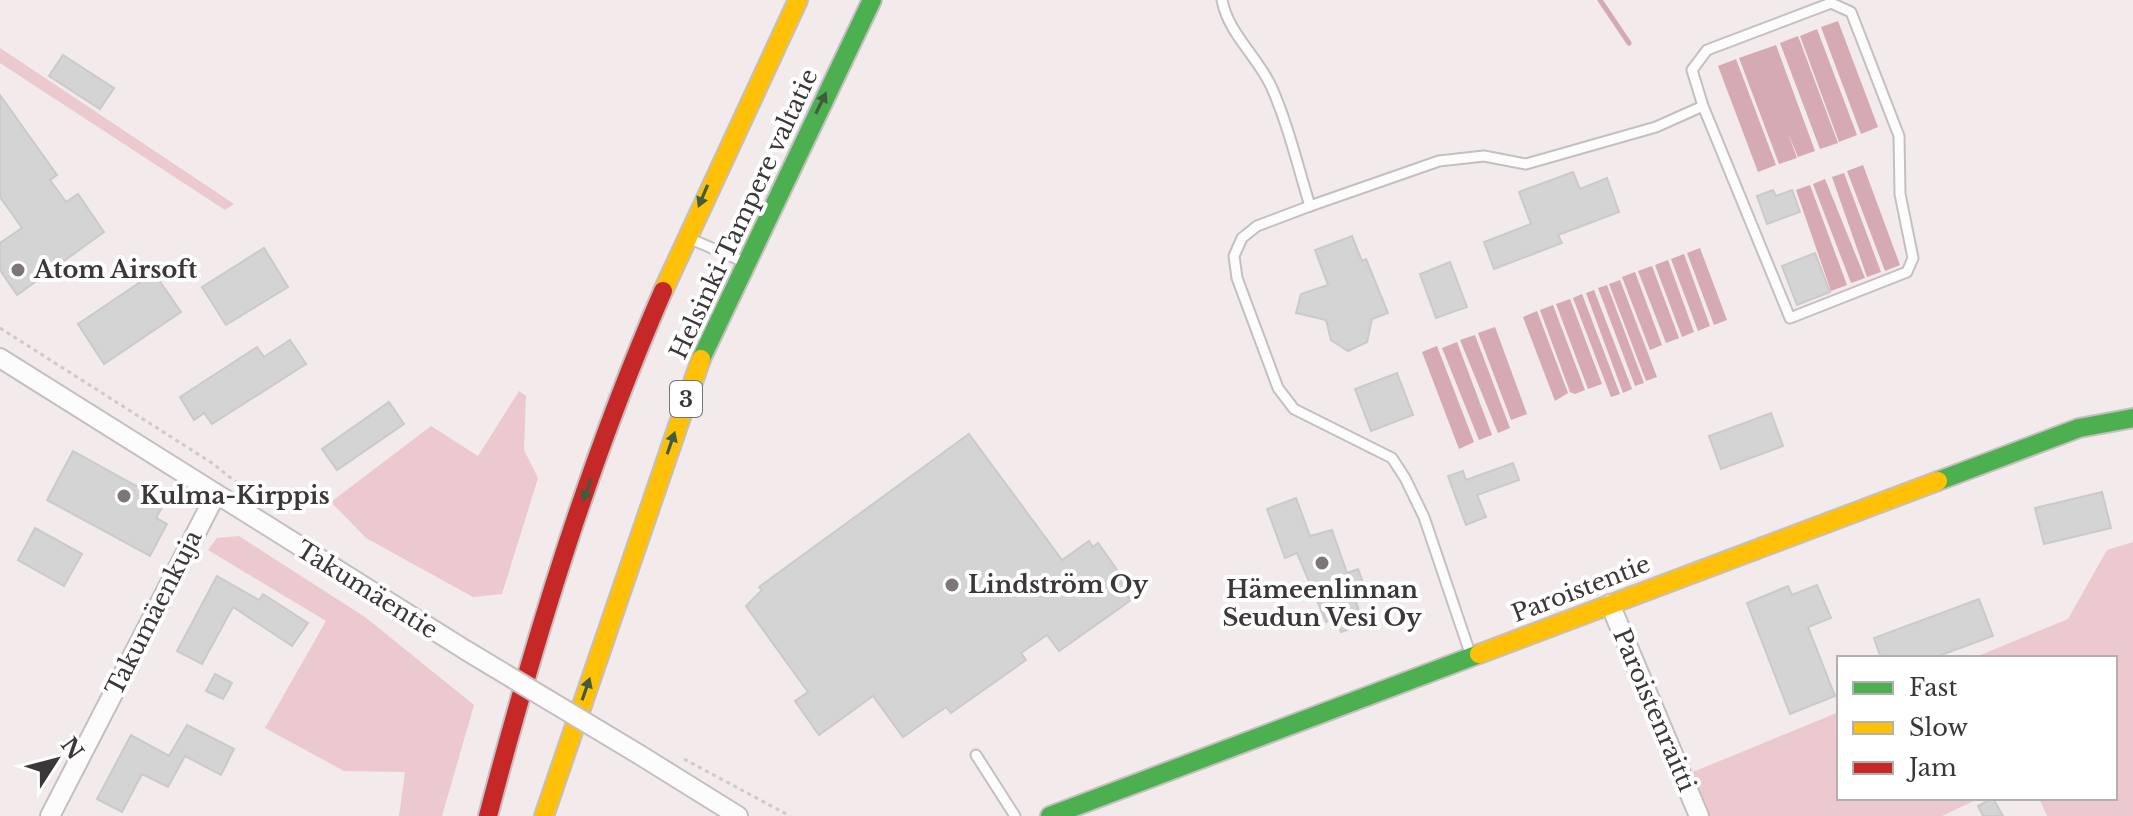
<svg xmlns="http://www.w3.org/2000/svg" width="2133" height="816" font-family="'Libre Baskerville',serif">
	<rect width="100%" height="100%" fill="#f2eaeb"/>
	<g fill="#ebc9ce">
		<polygon points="0,48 234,204 225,210 0,63"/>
		<polygon points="519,391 526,396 524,450 538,478 502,594 473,597 366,538 331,502 431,426 478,456"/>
		<polygon points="239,536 365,617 474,705 442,816 399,816 405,772 344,771 265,728 326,621 208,550 217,538"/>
		<polygon points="2133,542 2133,816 2047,816 2039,798 2115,798 2115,658 1973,658 2068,619 2107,550"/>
		<polygon points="1839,712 1839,798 1980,798 1942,816 1707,816 1688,774"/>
	</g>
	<g fill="#d5aab2">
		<polygon points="1838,21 1878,127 1861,134 1821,27"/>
		<polygon points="1817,29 1857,135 1839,142 1800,36"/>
		<polygon points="1798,36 1838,143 1820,149 1780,43"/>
		<polygon points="1776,45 1815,151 1798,157 1788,133 1797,158 1779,164 1739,58"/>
		<polygon points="1736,59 1776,165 1758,172 1718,66"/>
		<polygon points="1863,165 1900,265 1885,271 1847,171"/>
		<polygon points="1844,173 1881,272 1867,277 1832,177"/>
		<polygon points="1825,179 1865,278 1851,283 1813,184"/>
		<polygon points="1810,185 1847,285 1831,291 1796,190"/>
		<polygon points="1700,248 1727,320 1714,325 1687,253"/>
		<polygon points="1684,254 1710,326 1698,331 1671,259"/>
		<polygon points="1668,260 1694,332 1682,337 1655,265"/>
		<polygon points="1652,266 1679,338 1666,343 1638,271"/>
		<polygon points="1635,272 1662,345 1650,350 1622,277"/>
		<polygon points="1620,280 1657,377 1646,381 1609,284"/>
		<polygon points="1607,285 1644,383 1635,386 1598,288"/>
		<polygon points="1594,290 1632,389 1623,393 1586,293"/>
		<polygon points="1582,294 1620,394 1611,397 1573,298"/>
		<polygon points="1570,299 1602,384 1588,389 1556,304"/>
		<polygon points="1553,305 1585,390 1575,394 1570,392 1540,310"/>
		<polygon points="1537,311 1568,393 1555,401 1523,317"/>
		<polygon points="1495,327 1527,414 1511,420 1478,333"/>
		<polygon points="1475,335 1510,428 1498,433 1460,340"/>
		<polygon points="1457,342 1492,435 1479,440 1442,348"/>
		<polygon points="1437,346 1474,442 1459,449 1422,352"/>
	</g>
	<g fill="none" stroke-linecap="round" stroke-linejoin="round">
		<polyline stroke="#d5aab2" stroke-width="5" points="1600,0 1629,43"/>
	</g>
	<g fill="#d5d4d5" stroke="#cbcacb" stroke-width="2">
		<polygon points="63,55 114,88 100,109 49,76"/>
		<polygon points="0,95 57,175 50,180 66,202 78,194 104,232 17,295 0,270 0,243 22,228 0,197"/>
		<polygon points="1573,172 1580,189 1607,178 1619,212 1558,235 1562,243 1494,269 1484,242 1531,224 1519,192"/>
		<polygon points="1773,190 1776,196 1792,190 1800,212 1767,224 1757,196"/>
		<polygon points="1352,236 1362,261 1366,259 1388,313 1372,319 1367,342 1348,351 1331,340 1326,320 1296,313 1301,294 1328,285 1315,250"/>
		<polygon points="264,248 288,287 226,325 202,287"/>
		<polygon points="1815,253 1830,292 1797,305 1782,266"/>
		<polygon points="1450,262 1467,307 1436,318 1420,274"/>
		<polygon points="154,273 181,312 104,364 78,324"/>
		<polygon points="290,340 306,364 212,424 204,413 194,420 180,397 257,347 264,357"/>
		<polygon points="1397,373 1413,415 1371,431 1355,389"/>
		<polygon points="389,402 404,424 337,470 322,449"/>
		<polygon points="1771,413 1783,446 1721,469 1709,436"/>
		<polygon points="969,434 1062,560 1089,541 1093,547 1098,543 1132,591 1127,595 1131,600 1059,651 1047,635 1021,653 1026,660 951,713 946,707 903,737 873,696 819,735 795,701 808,692 746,606 762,590 759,587"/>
		<polygon points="73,451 165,502 156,518 167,524 150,556 47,500"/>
		<polygon points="1513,463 1519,480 1477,495 1486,517 1466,525 1448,476 1463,471 1466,480"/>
		<polygon points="2102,492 2111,528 2044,544 2035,508"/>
		<polygon points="1296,498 1310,536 1332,530 1347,573 1358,569 1366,590 1353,594 1364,624 1341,632 1336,618 1326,622 1297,553 1285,558 1267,509"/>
		<polygon points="35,528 82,554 64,586 18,560"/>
		<polygon points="217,576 259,600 263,594 308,623 292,646 233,607 202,664 177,651"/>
		<polygon points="1817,585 1831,618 1808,627 1835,696 1790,714 1747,603 1788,586 1792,595"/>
		<polygon points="1979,599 1993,636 1933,658 1881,658 1874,638"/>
		<polygon points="215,674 232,683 223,699 206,691"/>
		<polygon points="187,725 234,749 221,775 185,756 168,787 142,774 122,812 97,799 131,735 169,756"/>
		<polygon points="1993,798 2003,816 1983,816 1978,806"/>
	</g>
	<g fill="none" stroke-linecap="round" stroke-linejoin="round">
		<defs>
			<g id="lane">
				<path d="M1222,0C1228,33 1257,56 1271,86C1288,124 1298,167 1310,206L1257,226L1242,238L1234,256L1237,278L1278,388L1294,409L1392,458L1405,478L1424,517L1471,656"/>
				<polyline points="1310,206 1439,161 1484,156 1526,164 1656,127 1703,106 1692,70 1707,50 1831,3 1851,12 1899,136 1900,194 1913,258 1907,272 1790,318 1703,106"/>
				<polyline points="693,240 742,261"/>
				<polyline points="976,755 1015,816"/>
			</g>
			<g id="street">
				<polyline points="0,358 467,651"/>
				<polyline points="1610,604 1699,816"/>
				<polyline points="640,755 738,816"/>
				<polyline points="50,816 215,496"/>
			</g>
			<g id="fast">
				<polyline points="701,359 872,0"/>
				<polyline points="1938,481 2079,428 2133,418"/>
				<polyline points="1050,816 1479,654"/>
			</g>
			<g id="slow">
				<polyline points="663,291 798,0"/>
				<polyline points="1479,654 1938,481"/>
				<polyline points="544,816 701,359"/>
			</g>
			<path id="jam" d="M488,816C535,637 589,461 663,291"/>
		</defs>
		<use href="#lane" stroke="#c5bfc0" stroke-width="13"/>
		<use href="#street" stroke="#c5bfc0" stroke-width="22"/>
		<use href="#fast" stroke="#c5bfc0" stroke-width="22"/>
		<use href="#slow" stroke="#c5bfc0" stroke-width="22"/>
		<use href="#jam" stroke="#c5bfc0" stroke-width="22"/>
		<g stroke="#cccaca" stroke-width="3" stroke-dasharray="4 4" stroke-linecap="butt">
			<polyline points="0,328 212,463 241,486"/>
			<polyline points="684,759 790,816"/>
		</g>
		<use href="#lane" stroke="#fdfcfc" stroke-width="9"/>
		<use href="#street" stroke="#fdfcfc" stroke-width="18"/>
		<use href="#fast" stroke="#4caf50" stroke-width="18"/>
		<use href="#slow" stroke="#ffc107" stroke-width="18"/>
		<use href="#jam" stroke="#c62828" stroke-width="18"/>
		<defs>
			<polyline id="street-bridge" points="467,651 640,755"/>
		</defs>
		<use href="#street-bridge" stroke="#c5bfc0" stroke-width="22" stroke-linecap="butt"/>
		<use href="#street-bridge" stroke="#fdfcfc" stroke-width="18"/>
	</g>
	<defs><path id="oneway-solid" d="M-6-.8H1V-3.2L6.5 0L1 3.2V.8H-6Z" transform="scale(2)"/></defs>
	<g fill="#415b3f">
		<use href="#oneway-solid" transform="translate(821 103) rotate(-64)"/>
		<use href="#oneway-solid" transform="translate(703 196) rotate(113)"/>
		<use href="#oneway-solid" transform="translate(671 443) rotate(-71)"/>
		<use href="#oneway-solid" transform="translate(587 490) rotate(110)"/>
		<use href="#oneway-solid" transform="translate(586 689) rotate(-71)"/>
	</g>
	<g fill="#7c7677" stroke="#fff" stroke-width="3">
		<circle cx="18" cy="270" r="8"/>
		<circle cx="124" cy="496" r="8"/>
		<circle cx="1322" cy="563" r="8"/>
		<circle cx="952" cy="585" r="8"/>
	</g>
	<g text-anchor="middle" stroke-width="8" stroke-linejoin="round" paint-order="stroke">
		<rect fill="#fff" stroke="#767374" stroke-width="2" x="670" y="381" width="32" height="36" rx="6"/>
		<g font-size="22" font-weight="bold" fill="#3c3738">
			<text x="686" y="407">3</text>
		</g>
		<g font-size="24" fill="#3c3738" stroke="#fff">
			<text transform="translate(744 214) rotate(-65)" y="8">Helsinki-Tampere valtatie</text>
			<text transform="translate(1581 589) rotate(-21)" y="8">Paroistentie</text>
			<text transform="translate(367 590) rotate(32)" y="8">Takumäentie</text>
			<text transform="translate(154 613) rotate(-63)" y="8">Takumäenkuja</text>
			<text transform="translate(1654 710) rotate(67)" y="8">Paroistenraitti</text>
		</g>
		<g font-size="24" font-weight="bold" fill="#3c3738" stroke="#fff" text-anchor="start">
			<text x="34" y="278">Atom Airsoft</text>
			<text x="140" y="504">Kulma-Kirppis</text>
			<text x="968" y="593">Lindström Oy</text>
			<text x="1322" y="598" text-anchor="middle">Hämeenlinnan<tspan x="1322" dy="28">Seudun Vesi Oy</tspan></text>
		</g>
	</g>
	<rect x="1837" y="656" width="280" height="144" fill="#ffffff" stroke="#b1afaf" stroke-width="2"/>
	<rect x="1853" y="682" width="40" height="12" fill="#4caf50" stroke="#b1afaf" stroke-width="2"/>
	<text x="1909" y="696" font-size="24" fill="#3c3738">Fast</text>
	<rect x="1853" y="722" width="40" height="12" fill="#ffc107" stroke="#b1afaf" stroke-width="2"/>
	<text x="1909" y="736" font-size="24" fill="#3c3738">Slow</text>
	<rect x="1853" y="762" width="40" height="12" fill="#c62828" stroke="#b1afaf" stroke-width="2"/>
	<text x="1909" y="776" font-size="24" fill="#3c3738">Jam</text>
	<g transform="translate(56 760) rotate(54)" stroke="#ffffff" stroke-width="6" paint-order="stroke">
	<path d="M0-6L14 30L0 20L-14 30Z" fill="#3c3738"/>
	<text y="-12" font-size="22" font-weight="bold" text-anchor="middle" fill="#3c3738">N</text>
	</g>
</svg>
